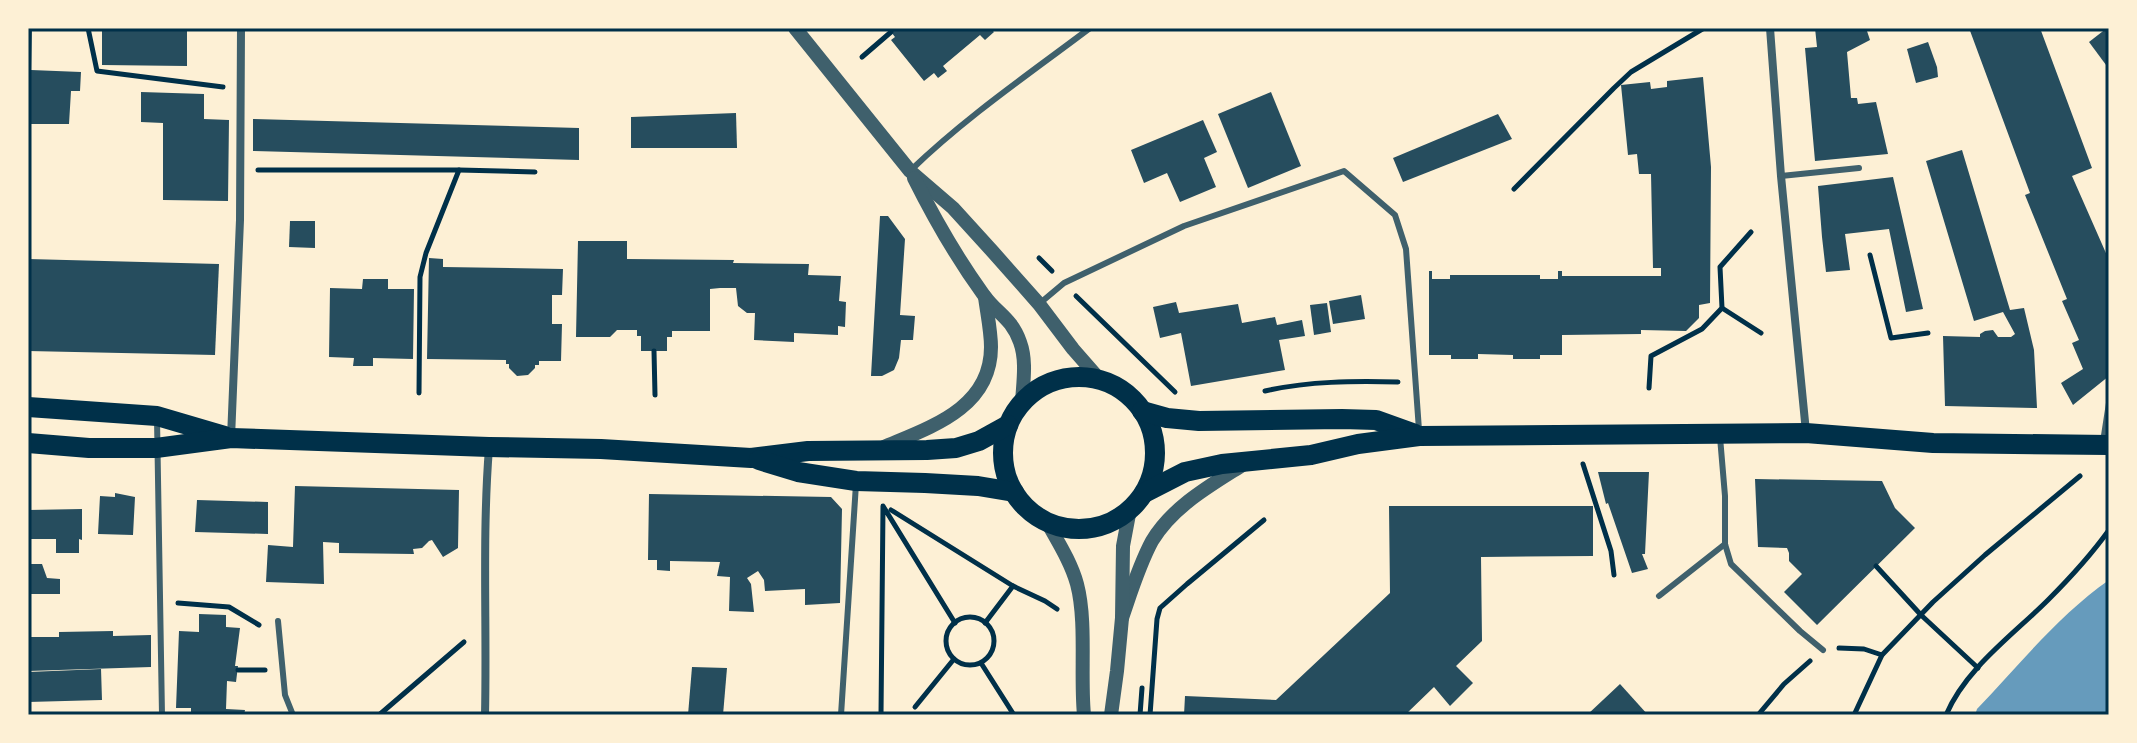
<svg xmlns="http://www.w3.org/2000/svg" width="2137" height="743" font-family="Lora,serif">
	<rect width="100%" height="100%" fill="#fdf0d5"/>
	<path fill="#669bbc" d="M2109,580V715H1975L1977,709C2019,665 2059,615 2109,580Z"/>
	<g fill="#264d5e">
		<polygon points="28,28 32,28 31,70 81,72 80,91 71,91 69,124 28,124"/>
		<polygon points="102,28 187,28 187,66 102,65"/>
		<polygon points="888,28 990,28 994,32 985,40 980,35 943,66 947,71 938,78 934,73 924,81 891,40 895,37"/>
		<polygon points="1815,28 1866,28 1870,40 1847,52 1851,98 1857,98 1858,104 1876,102 1888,154 1815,161 1805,48 1817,47"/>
		<polygon points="1969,28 2040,28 2092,168 2072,176 2109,260 2109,376 2073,405 2061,383 2083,369 2072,343 2079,340 2062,301 2067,299 2025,195 2030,193"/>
		<polygon points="2107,28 2109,28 2109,69 2089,42"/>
		<polygon points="1928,42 1937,67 1938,77 1916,83 1907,49"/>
		<polygon points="1703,77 1711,167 1710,303 1699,305 1699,318 1686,331 1641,330 1641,334 1562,335 1562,355 1540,355 1540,359 1513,359 1513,355 1478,354 1478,359 1451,359 1451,355 1429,355 1429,271 1432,271 1432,279 1450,279 1450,275 1540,275 1540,279 1558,279 1558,271 1562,271 1562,276 1661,276 1661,268 1653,268 1651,174 1639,174 1637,154 1628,155 1621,85 1650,82 1651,89 1667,87 1667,81"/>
		<polygon points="141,92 204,94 204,119 229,120 228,201 163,200 163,123 141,122"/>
		<polygon points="1271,92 1301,166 1248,188 1218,114"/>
		<polygon points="736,113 737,148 631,148 631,117"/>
		<polygon points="1498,114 1512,139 1403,182 1393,158"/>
		<polygon points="253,119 579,128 579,160 253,151"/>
		<polygon points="1203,120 1217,152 1204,158 1216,187 1180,202 1167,173 1144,183 1131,150"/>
		<polygon points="1962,150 2010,310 2024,308 2034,350 2037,408 1945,406 1943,336 1980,337 1980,334 1985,331 1993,330 1998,337 2011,337 2015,334 2003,312 1974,321 1926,161"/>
		<polygon points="1893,177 1923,309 1906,312 1889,229 1845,234 1850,270 1826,272 1822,237 1818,186"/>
		<polygon points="880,216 888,216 905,239 900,315 915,316 913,340 901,340 899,358 894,370 882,376 871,376"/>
		<polygon points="290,221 315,221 315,248 289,247"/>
		<polygon points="578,241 627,241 627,259 734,260 733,263 809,264 808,275 841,276 839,301 846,302 845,327 838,326 838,335 794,333 794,342 754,340 755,313 747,313 738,306 736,288 720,288 710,289 710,331 672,331 672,337 667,337 667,351 641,351 641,336 637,336 637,330 617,330 610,337 576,337"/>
		<polygon points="429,258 443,259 443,267 563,269 562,295 552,295 552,324 562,324 561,361 539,361 539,365 535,365 535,368 528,375 517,376 509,368 509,364 506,364 506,360 427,359"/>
		<polygon points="28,259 219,264 215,355 28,351"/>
		<polygon points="363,279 388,279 388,289 414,289 413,359 373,358 373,366 353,366 354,358 329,357 330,288 362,289"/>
		<polygon points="1361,295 1365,319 1333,324 1329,301"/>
		<polygon points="1176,302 1179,313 1238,304 1242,323 1275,317 1277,325 1302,320 1305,336 1279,340 1285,370 1191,386 1181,333 1160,338 1153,307"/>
		<polygon points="1327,303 1331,332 1314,335 1310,305"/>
		<polygon points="1598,472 1649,472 1645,554 1642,554 1648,569 1632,573 1608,503 1606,504"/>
		<polygon points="1755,479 1882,481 1895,508 1915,528 1817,625 1784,592 1802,574 1789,561 1789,553 1787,548 1758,547"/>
		<polygon points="295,486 459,490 458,548 443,557 432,540 429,541 422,548 413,549 414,554 339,553 339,543 323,542 324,584 266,582 268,545 293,547"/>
		<polygon points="115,493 135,497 133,535 98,534 100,496 115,497"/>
		<polygon points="649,494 831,497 842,509 840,603 805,605 805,589 765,591 764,580 758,571 747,578 751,584 754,612 729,611 730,577 717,576 720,562 670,561 670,571 657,570 657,560 648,560"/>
		<polygon points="197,500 268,502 268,534 195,532"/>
		<polygon points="1389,506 1593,506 1593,556 1481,557 1482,641 1456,666 1473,683 1450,706 1434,687 1405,715 1184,715 1185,696 1276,700 1390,593"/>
		<polygon points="82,509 82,540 79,539 79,553 56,553 56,539 28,539 28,510"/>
		<polygon points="28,564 42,564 47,578 60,579 60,594 28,594"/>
		<polygon points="199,614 226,615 226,627 240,628 235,666 238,666 236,682 227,681 226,709 245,710 244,715 191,715 191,708 176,708 179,631 199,632"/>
		<polygon points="113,631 113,636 151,635 151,667 28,671 28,637 59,637 59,632"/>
		<polygon points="692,667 727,668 723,715 688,715"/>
		<polygon points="101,669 102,700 28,702 28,672"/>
		<polygon points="1620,684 1648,715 1587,715"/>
	</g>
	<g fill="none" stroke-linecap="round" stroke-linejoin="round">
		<g stroke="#003049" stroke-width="5">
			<polyline points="88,28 97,71 223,87"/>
			<polyline points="862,57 891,32"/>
			<polyline points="258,170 459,170 426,253 420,277 419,393"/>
			<polyline points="459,170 535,172"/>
			<polyline points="1514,189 1614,88 1631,72 1704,28"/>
			<polyline points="1870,255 1891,338 1928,333"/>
			<polyline points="1039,258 1052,271"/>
			<polyline points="1076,296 1175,392"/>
			<polyline points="1722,308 1761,333"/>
			<polyline points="654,351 655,395"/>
			<polyline points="1649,388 1651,356 1702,329 1722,308 1720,267 1751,232"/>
			<path d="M1265,391C1309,381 1353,381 1398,382"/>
			<polyline points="1583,464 1611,551 1614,575"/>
			<polyline points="891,510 1013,586 1045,601 1057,609"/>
			<polyline points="1876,566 1921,615 1978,668"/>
			<polyline points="178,603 229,607 259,625"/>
			<circle cx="970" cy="641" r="24"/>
			<polyline points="985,623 1013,586"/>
			<polyline points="1839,648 1864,649 1882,655"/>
			<polyline points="981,663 1014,715"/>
			<polyline points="238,670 265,670"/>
			<polyline points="915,707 954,659"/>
			<polyline points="379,715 464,642"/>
			<polyline points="881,715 883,506 955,623"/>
			<polyline points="1140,715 1142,688"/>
			<polyline points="1150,715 1157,619 1160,608 1187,584 1264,520"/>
			<polyline points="1758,715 1784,684 1810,661"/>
			<polyline points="1854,715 1882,655 1933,602 1985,555 2080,476"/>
			<path d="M1946,715C1966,668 2013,635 2048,600C2070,578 2091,555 2109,530"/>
		</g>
		<g stroke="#3f606c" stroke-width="6">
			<path d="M911,170C966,117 1029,74 1090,28"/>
			<polyline points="1781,176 1859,168"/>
			<polyline points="1039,304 1064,283 1184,226 1344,171 1395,215 1406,249 1419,430"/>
			<polyline points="157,419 162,715"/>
			<polyline points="1720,437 1725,496 1725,544 1731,564 1800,631 1823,650"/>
			<polyline points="2103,442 2109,403"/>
			<polyline points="1659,596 1725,544"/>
			<polyline points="278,621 285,695 293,715"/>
			<polyline points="841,715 856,484"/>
		</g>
		<g stroke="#3f606c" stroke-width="8">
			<polyline points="1770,28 1781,176 1806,432"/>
			<polyline points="231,438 240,220 241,28"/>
			<path d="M485,715C487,626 482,537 489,448"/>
		</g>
		<g stroke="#3f606c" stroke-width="14">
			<polyline points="795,28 910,171 953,208 993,252 1039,304 1073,349 1101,381"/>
			<path d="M914,178C934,218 957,258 983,294C997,314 1011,317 1020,342C1027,361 1023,383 1022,403"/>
			<path d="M884,447C931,427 991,408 991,347C991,331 987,313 985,297"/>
			<path d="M1047,522C1058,542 1071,562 1077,584C1087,622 1080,675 1084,715"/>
			<path d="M1122,618C1131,592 1139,565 1152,541C1173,506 1211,485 1244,464"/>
			<polyline points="1111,715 1117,671 1122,618 1123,546 1130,509"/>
		</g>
		<g stroke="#003049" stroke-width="20">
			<circle cx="1079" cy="453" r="76"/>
			<polyline points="28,407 157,416 225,436"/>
			<polyline points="1142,411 1167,418 1199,421 1342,419 1376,420 1415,434"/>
			<polyline points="28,443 89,448 156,448 231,438 489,447 601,449 751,458 808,451 927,450 956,448 979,441 1008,425"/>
			<polyline points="759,460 798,472 856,481 925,483 978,486 1014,492"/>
			<polyline points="1144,493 1185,472 1222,464 1311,455 1358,444 1419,436 1806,433 1933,443 2109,445"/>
		</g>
	</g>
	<rect width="2137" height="743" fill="none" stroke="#fdf0d5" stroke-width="60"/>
	<rect x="30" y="30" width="2077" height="683" fill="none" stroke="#003049" stroke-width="3"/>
</svg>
